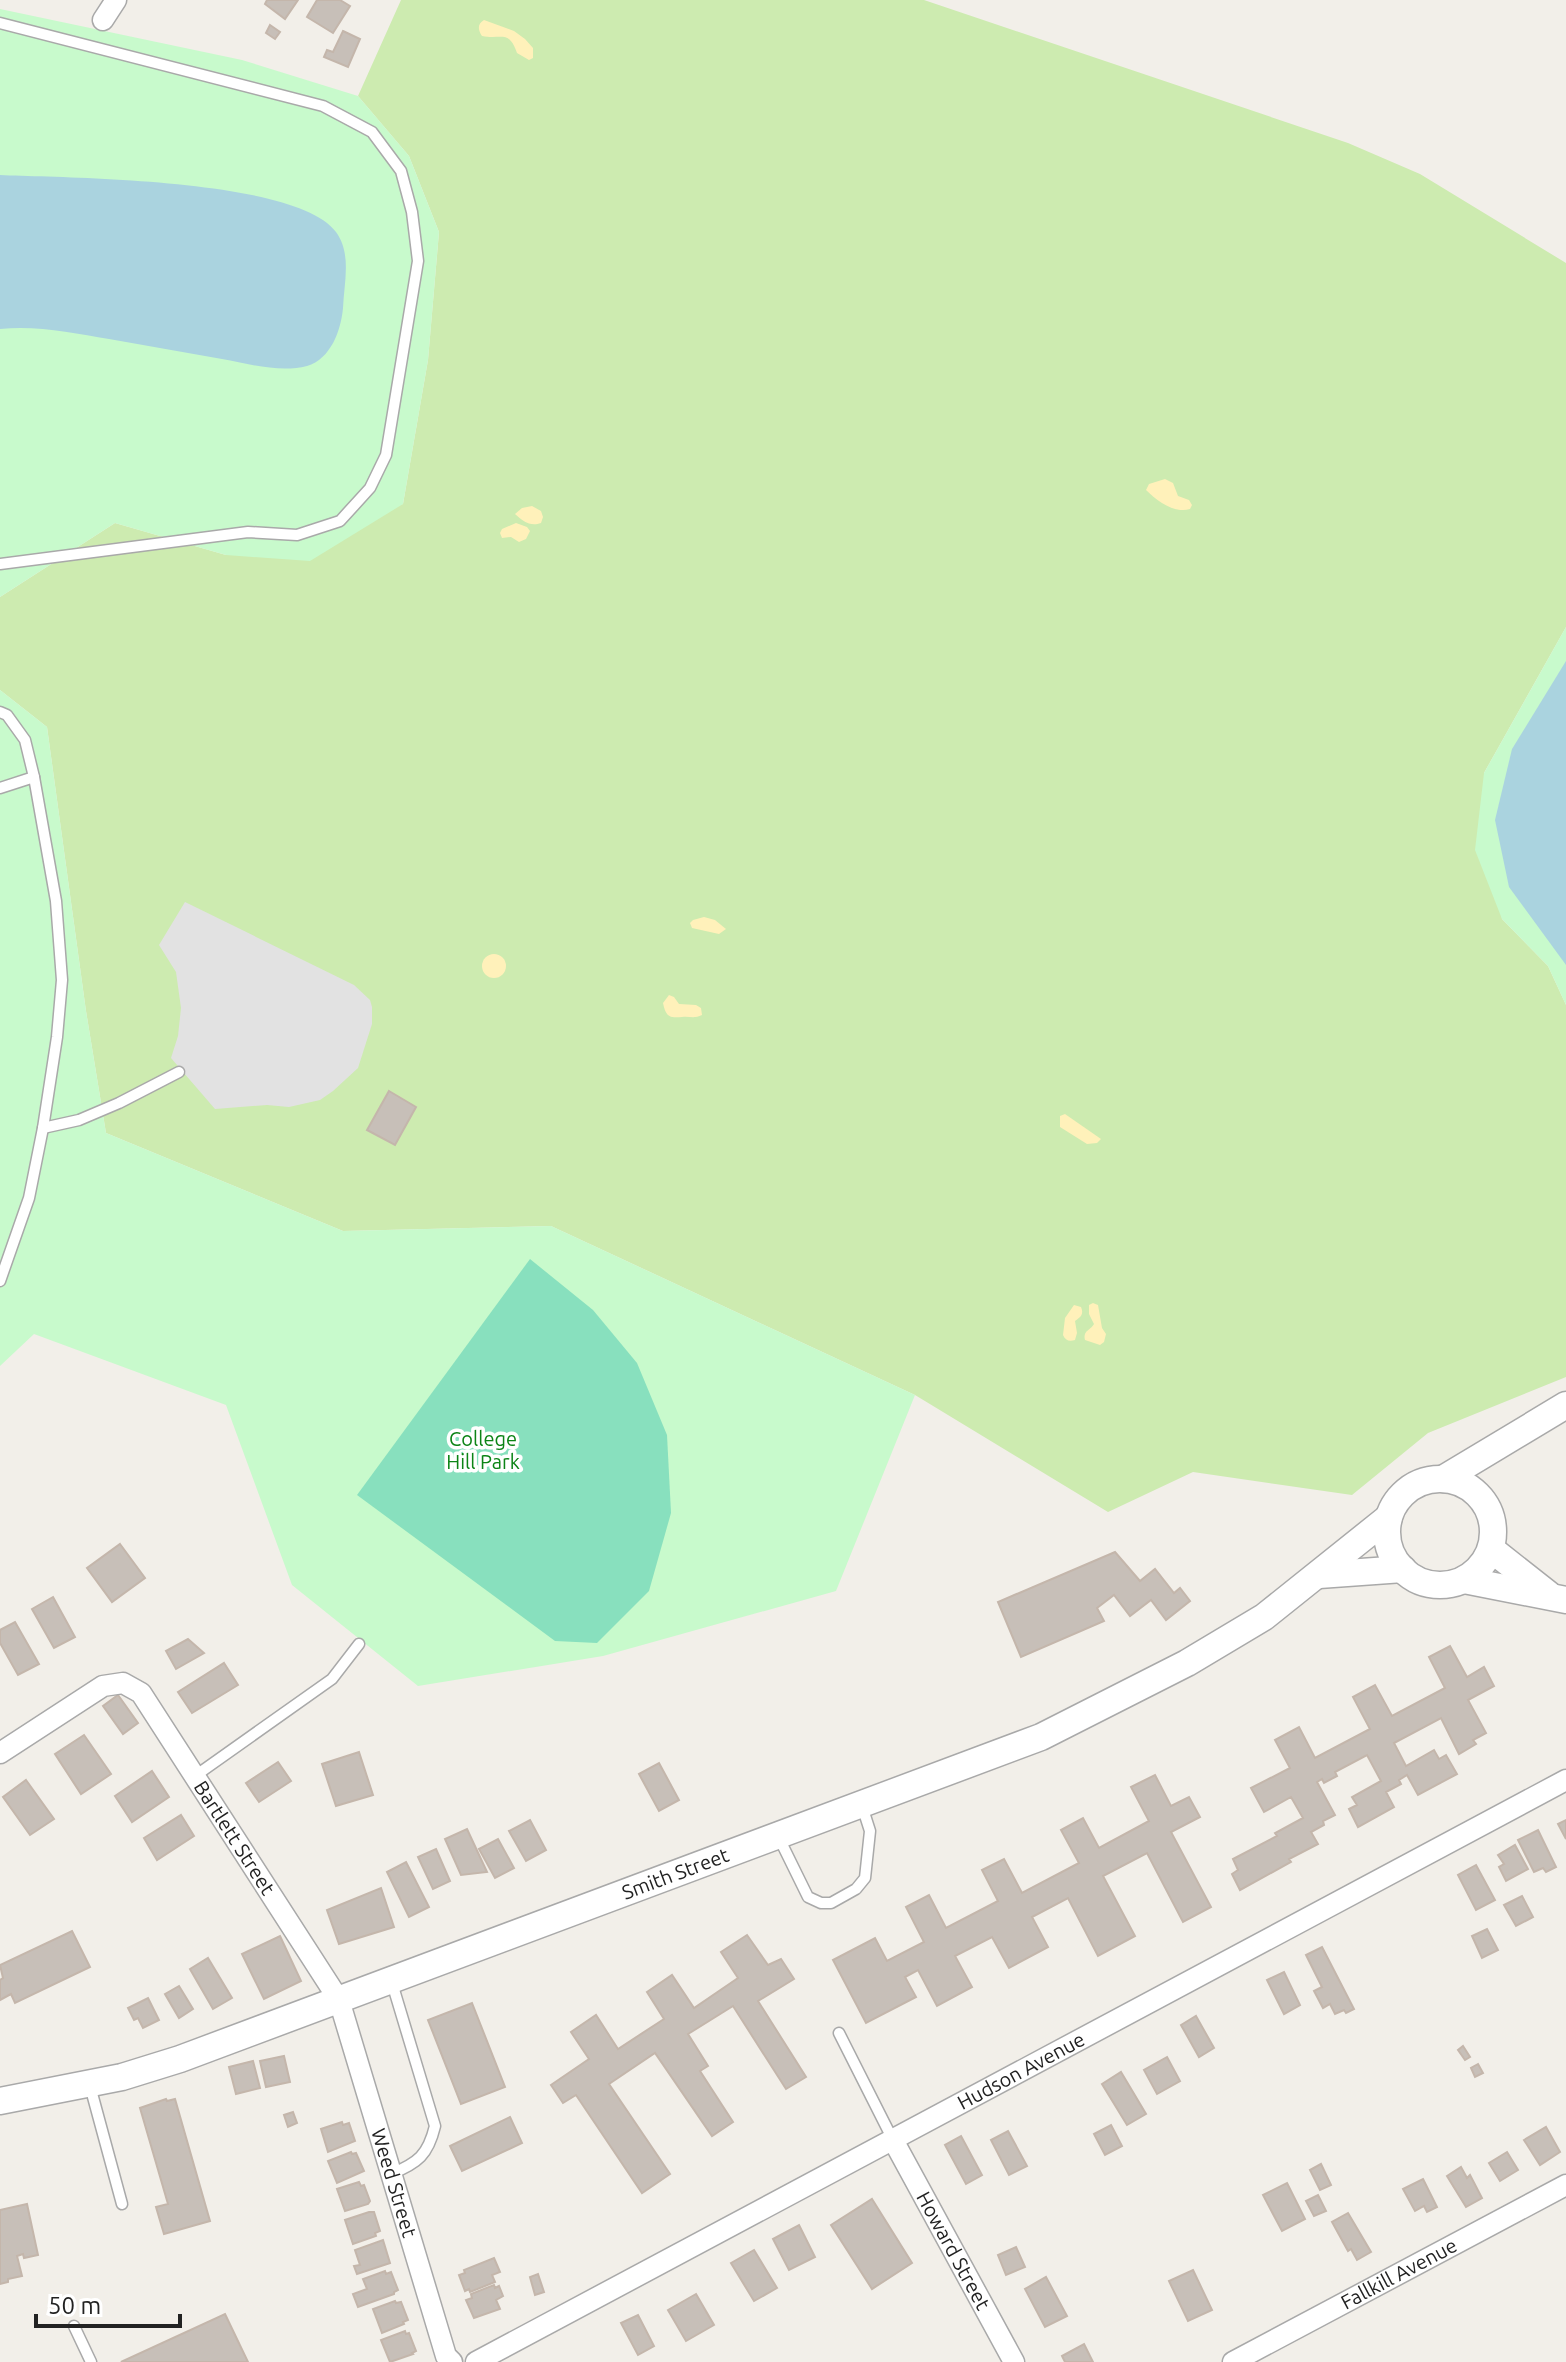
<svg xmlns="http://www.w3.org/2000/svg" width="1566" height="2362" font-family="Ubuntu,sans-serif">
	<rect width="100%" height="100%" fill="#f2efe9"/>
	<polygon fill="#cdebb0" points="401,0 924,0 1348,143 1420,174 1566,263 1566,627 1484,773 1502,919 1548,966 1566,1005 1566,1377 1428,1433 1352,1495 1193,1472 1108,1512 915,1395 551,1226 343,1231 106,1133 86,1011 47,727 0,690 0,597 115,523 226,555 403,504 428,360 439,232 409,156 358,96"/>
	<g fill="#fff1ba">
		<path d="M484,20L514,31L525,39L533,48V58L529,60L517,53C509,29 501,40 482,36C478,30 477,24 484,20Z"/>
		<path d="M1165,479L1173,483L1178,496L1189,500L1192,505L1190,509C1175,514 1157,501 1146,490L1149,484Z"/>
		<path d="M532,506L541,511L543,517L541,523C530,527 523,521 515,514L522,508Z"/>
		<polygon points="516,523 527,527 530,531 526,539 519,542 511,537 502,538 500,533 502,529"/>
		<polygon points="704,917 715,920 726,929 719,934 692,928 690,923 693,920"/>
		<circle cx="494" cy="966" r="12"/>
		<path d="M669,995L674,997L679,1004L696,1005L701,1008L702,1015C694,1019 690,1016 682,1017C669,1018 666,1017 663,1003Z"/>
		<polygon points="1065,1114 1101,1139 1097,1143 1087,1144 1060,1127 1060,1116"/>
		<path d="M1093,1303L1098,1305L1102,1328L1106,1334L1104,1342L1100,1345L1085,1340C1083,1330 1090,1331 1094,1324L1089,1314V1305Z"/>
		<path d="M1074,1305L1081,1307C1084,1314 1081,1317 1075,1321L1077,1333L1075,1340C1069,1342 1065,1340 1063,1335L1065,1318Z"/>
	</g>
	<g fill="#c8facc">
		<polygon points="0,9 242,60 358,96 409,156 439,232 428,360 403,504 310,561 226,555 115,523 0,597"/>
		<polygon points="1566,627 1566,1005 1548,966 1502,919 1475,850 1484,773"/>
		<polygon points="0,690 47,727 86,1011 106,1133 343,1231 551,1226 915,1395 836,1591 603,1656 418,1686 292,1585 226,1405 34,1334 0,1366"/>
	</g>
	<polygon fill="#88e0be" points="530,1259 593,1310 637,1363 667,1435 671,1513 649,1591 597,1643 555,1641 357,1495"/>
	<polygon fill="#e2e2e2" points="185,902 354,985 370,1000 372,1007 372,1024 358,1068 333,1091 320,1100 289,1107 267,1105 215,1109 171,1058 178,1036 181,1008 176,972 159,945"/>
	<g fill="#aad3df">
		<path d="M0,175C68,178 296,178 336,232C352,254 344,283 343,308C341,330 331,359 307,366C280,373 249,364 222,359C184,352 147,346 109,339C74,333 36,325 0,329Z"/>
		<polygon points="1566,661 1566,965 1509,887 1495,820 1512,749"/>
	</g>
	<g fill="#c7bfb8" stroke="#c4b6ab" stroke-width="2">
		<polygon points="267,0 298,0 285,19 265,4"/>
		<polygon points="317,0 340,0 350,6 333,33 307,17"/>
		<polygon points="270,25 280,32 275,39 266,33"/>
		<polygon points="343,31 360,39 348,67 324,57 327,50 333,52"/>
		<polygon points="389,1091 416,1107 395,1145 367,1130"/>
		<polygon points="120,1544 145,1578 112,1602 87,1568"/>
		<polygon points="1115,1552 1140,1581 1155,1569 1174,1593 1180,1588 1190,1601 1166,1620 1151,1600 1130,1616 1114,1595 1097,1608 1104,1621 1021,1657 998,1602"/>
		<polygon points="53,1597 75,1637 54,1648 32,1609"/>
		<polygon points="15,1622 39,1664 18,1675 0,1643 0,1630"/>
		<polygon points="188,1639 204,1653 176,1669 166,1651"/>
		<polygon points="1450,1646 1467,1677 1484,1667 1494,1686 1468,1700 1486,1733 1473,1740 1476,1744 1459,1754 1441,1718 1394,1743 1406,1766 1434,1750 1439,1759 1446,1755 1457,1774 1418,1795 1407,1775 1399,1780 1401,1784 1386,1792 1394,1807 1358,1827 1349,1809 1357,1805 1352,1797 1381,1781 1367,1755 1335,1772 1337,1776 1324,1783 1322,1779 1317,1782 1335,1815 1323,1821 1324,1825 1311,1832 1318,1844 1289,1859 1291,1862 1240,1890 1232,1874 1238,1870 1233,1859 1277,1836 1275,1833 1303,1818 1291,1797 1264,1812 1251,1788 1290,1768 1275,1740 1299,1727 1315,1758 1370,1729 1353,1697 1375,1685 1392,1716 1445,1688 1429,1657"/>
		<polygon points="224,1663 238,1685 192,1713 178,1692"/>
		<polygon points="118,1695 138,1723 123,1734 103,1706"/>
		<polygon points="84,1735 111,1774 81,1794 55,1754"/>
		<polygon points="359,1752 373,1795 336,1806 322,1764"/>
		<polygon points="278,1762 291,1781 259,1802 246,1783"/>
		<polygon points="659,1763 679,1800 659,1811 639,1774"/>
		<polygon points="152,1771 169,1797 132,1822 115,1796"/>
		<polygon points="1155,1775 1171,1806 1189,1797 1200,1817 1171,1832 1211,1907 1183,1922 1147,1853 1103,1876 1135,1936 1098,1956 1068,1898 1032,1917 1048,1947 1009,1968 992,1937 955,1956 972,1987 937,2006 918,1970 905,1977 916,1997 866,2023 833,1960 875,1938 887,1961 924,1942 906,1907 929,1895 946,1928 998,1901 982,1870 1004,1859 1022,1893 1079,1863 1061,1830 1083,1818 1099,1848 1149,1821 1131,1787"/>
		<polygon points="26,1780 54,1819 30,1835 3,1797"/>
		<polygon points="181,1815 194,1836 157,1860 144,1838"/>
		<polygon points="530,1820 546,1850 526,1861 509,1831"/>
		<polygon points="1566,1820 1566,1839 1558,1824"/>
		<polygon points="467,1829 487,1872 461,1875 445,1839"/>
		<polygon points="1538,1830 1556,1867 1546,1872 1543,1868 1534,1872 1518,1840"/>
		<polygon points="498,1839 514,1868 495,1878 479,1849"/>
		<polygon points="1515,1845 1528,1869 1506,1881 1499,1867 1504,1864 1498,1855"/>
		<polygon points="436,1849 450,1881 433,1889 418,1857"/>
		<polygon points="406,1862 429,1907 409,1917 387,1872"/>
		<polygon points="1476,1865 1495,1900 1476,1910 1458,1875"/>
		<polygon points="381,1888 394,1927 339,1944 327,1910"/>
		<polygon points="1522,1896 1533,1917 1516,1926 1504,1905"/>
		<polygon points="1487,1929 1498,1950 1482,1958 1472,1936"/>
		<polygon points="72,1931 90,1967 15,2003 11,1994 0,2000 0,1980 3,1978 0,1965"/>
		<polygon points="747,1935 768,1965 781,1959 794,1979 758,2001 806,2077 786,2089 733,2006 688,2034 708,2066 700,2071 733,2122 712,2136 655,2053 609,2084 670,2174 642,2193 576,2095 563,2103 551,2085 589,2059 571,2032 596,2015 618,2049 664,2019 647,1992 672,1975 694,2008 738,1978 721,1952"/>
		<polygon points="280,1936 301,1981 264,1999 242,1954"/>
		<polygon points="1322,1947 1354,2009 1346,2013 1344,2010 1335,2014 1330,2004 1323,2008 1314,1991 1322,1987 1306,1955"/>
		<polygon points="208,1958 232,1998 213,2009 190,1969"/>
		<polygon points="1284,1972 1300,2005 1284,2014 1267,1980"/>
		<polygon points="179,1986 193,2009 179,2018 165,1994"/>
		<polygon points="148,1998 159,2020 143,2028 138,2018 134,2020 128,2008"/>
		<polygon points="472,2003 505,2087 461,2104 428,2020"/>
		<polygon points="1196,2016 1214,2048 1199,2057 1181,2025"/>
		<polygon points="1463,2046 1470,2057 1465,2060 1458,2050"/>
		<polygon points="284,2056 290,2082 266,2087 260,2061"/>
		<polygon points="1167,2057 1180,2081 1157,2094 1144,2070"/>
		<polygon points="253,2061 260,2088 236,2094 229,2067"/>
		<polygon points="1478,2064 1483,2073 1475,2077 1471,2068"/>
		<polygon points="1121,2072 1146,2114 1127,2125 1102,2084"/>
		<polygon points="166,2099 167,2101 175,2099 210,2221 164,2234 156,2207 168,2204 140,2108"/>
		<polygon points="293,2112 297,2123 288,2127 284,2115"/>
		<polygon points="510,2117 522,2143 462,2171 450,2146"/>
		<polygon points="342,2122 343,2125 349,2123 355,2141 328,2152 321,2129"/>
		<polygon points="1111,2125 1122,2146 1105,2155 1094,2134"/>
		<polygon points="1546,2127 1560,2152 1540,2165 1524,2140"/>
		<polygon points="1008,2131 1027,2166 1009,2175 991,2140"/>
		<polygon points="961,2136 982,2175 966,2184 945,2145"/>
		<polygon points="351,2152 352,2154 356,2153 364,2171 337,2183 328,2161"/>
		<polygon points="1507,2152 1518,2170 1500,2181 1489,2163"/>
		<polygon points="1321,2164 1331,2185 1320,2190 1310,2170"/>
		<polygon points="1461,2167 1467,2178 1470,2175 1482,2198 1466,2207 1447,2176"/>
		<polygon points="1423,2179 1437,2207 1427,2212 1424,2206 1415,2211 1403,2189"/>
		<polygon points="359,2182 361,2186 364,2185 370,2201 368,2204 345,2211 337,2189"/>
		<polygon points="1287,2183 1305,2219 1282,2231 1263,2195"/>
		<polygon points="1318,2195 1326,2211 1314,2216 1306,2201"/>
		<polygon points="872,2199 912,2263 872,2289 831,2225"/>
		<polygon points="27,2204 38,2255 24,2258 23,2254 17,2256 22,2276 8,2279 8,2282 0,2284 0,2210"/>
		<polygon points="369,2212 374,2212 380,2231 375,2233 376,2236 353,2244 345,2220"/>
		<polygon points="1348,2213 1371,2252 1357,2260 1351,2249 1348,2251 1332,2222"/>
		<polygon points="799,2225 815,2257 789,2270 773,2239"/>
		<polygon points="383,2240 390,2263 357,2274 354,2266 360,2265 355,2250"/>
		<polygon points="1016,2247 1025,2267 1006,2275 998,2255"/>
		<polygon points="754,2250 777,2288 754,2301 731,2263"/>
		<polygon points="494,2258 500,2272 492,2275 495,2282 470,2292 469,2289 465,2291 459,2275 465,2273 464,2270"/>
		<polygon points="1193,2270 1212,2310 1188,2321 1169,2281"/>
		<polygon points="385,2271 386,2274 391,2272 398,2290 394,2292 394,2294 358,2307 353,2294 367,2289 363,2279"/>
		<polygon points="538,2274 544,2292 535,2295 530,2277"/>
		<polygon points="1046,2277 1067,2316 1045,2327 1025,2289"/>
		<polygon points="494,2285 495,2288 499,2286 503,2296 496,2300 500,2309 474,2318 466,2300 472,2298 471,2294"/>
		<polygon points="696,2294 714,2325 686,2341 668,2310"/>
		<polygon points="395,2301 396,2303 401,2302 408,2320 403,2322 404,2324 382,2333 373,2309"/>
		<polygon points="225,2314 248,2362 121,2362"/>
		<polygon points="638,2315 654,2346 638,2355 621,2323"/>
		<polygon points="405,2331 406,2334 409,2333 416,2351 412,2353 413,2354 390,2362 381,2340"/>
		<polygon points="1084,2344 1093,2362 1065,2362 1062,2356"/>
	</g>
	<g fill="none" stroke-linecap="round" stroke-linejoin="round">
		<defs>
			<g id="service">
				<polyline points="0,23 323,106 372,132 401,171 412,212 418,261 386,455 370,488 340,521 297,535 248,532 0,564"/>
				<polyline points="0,712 7,715 25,740 34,777 56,901 62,980 57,1037 43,1128 29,1198 0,1281"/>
				<polyline points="0,788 34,777"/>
				<polyline points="43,1128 79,1120 119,1103 179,1072"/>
				<polyline points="195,1776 332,1679 359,1644"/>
				<polyline points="779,1838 808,1897 821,1903 831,1903 856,1889 865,1878 870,1831 862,1806"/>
				<polyline points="839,2033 893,2140"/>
				<polyline points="90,2086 122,2204"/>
				<path d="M391,2174C418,2163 428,2155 435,2126L392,1983"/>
				<polyline points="74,2326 91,2362"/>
			</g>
			<g id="minor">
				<polyline points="103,20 116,0"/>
				<path id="s1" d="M0,1753L103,1686L123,1683L141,1693L339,2000L446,2356L452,2362"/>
				<path id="s2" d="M893,2140L1014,2362"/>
				<path id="s3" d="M476,2362L1566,1780"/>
				<path id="s4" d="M1233,2362L1566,2185"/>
			</g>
			<g id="tertiary">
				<polyline points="1443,1479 1566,1405"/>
				<circle cx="1440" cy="1532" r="53"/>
				<polyline points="1491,1549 1548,1594"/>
				<polyline points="1319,1575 1403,1569"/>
				<polyline points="1464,1580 1566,1600"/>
				<path id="s5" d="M0,2101L122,2077L180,2059L1041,1737L1187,1663L1264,1617L1389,1517"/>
			</g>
		</defs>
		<use href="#service" stroke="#a9a9a9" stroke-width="13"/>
		<use href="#minor" stroke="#a9a9a9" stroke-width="23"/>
		<use href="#tertiary" stroke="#a9a9a9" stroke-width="29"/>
		<use href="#service" stroke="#fff" stroke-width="10"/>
		<use href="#minor" stroke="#fff" stroke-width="20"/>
		<use href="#tertiary" stroke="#fff" stroke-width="26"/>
	</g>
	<g text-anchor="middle" stroke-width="7" stroke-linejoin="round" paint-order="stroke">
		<g font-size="20" fill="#0c8416" stroke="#fff">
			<text x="483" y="1446">College<tspan x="483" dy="23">Hill Park</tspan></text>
		</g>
		<g font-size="20" fill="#222" stroke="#fff">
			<text dy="7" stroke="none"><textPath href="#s1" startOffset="336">Bartlett Street</textPath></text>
			<text dy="7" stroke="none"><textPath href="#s5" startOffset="714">Smith Street</textPath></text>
			<text dy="7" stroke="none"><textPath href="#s3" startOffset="618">Hudson Avenue</textPath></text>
			<text dy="7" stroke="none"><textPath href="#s1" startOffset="720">Weed Street</textPath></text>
			<text dy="7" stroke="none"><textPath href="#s2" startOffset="126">Howard Street</textPath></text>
			<text dy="7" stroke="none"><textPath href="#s4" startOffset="188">Fallkill Avenue</textPath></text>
		</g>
	</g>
	<path d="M36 2314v12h144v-12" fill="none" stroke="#222222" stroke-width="4"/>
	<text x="48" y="2314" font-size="24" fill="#222222" stroke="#ffffff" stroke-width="6" paint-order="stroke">50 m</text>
</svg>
